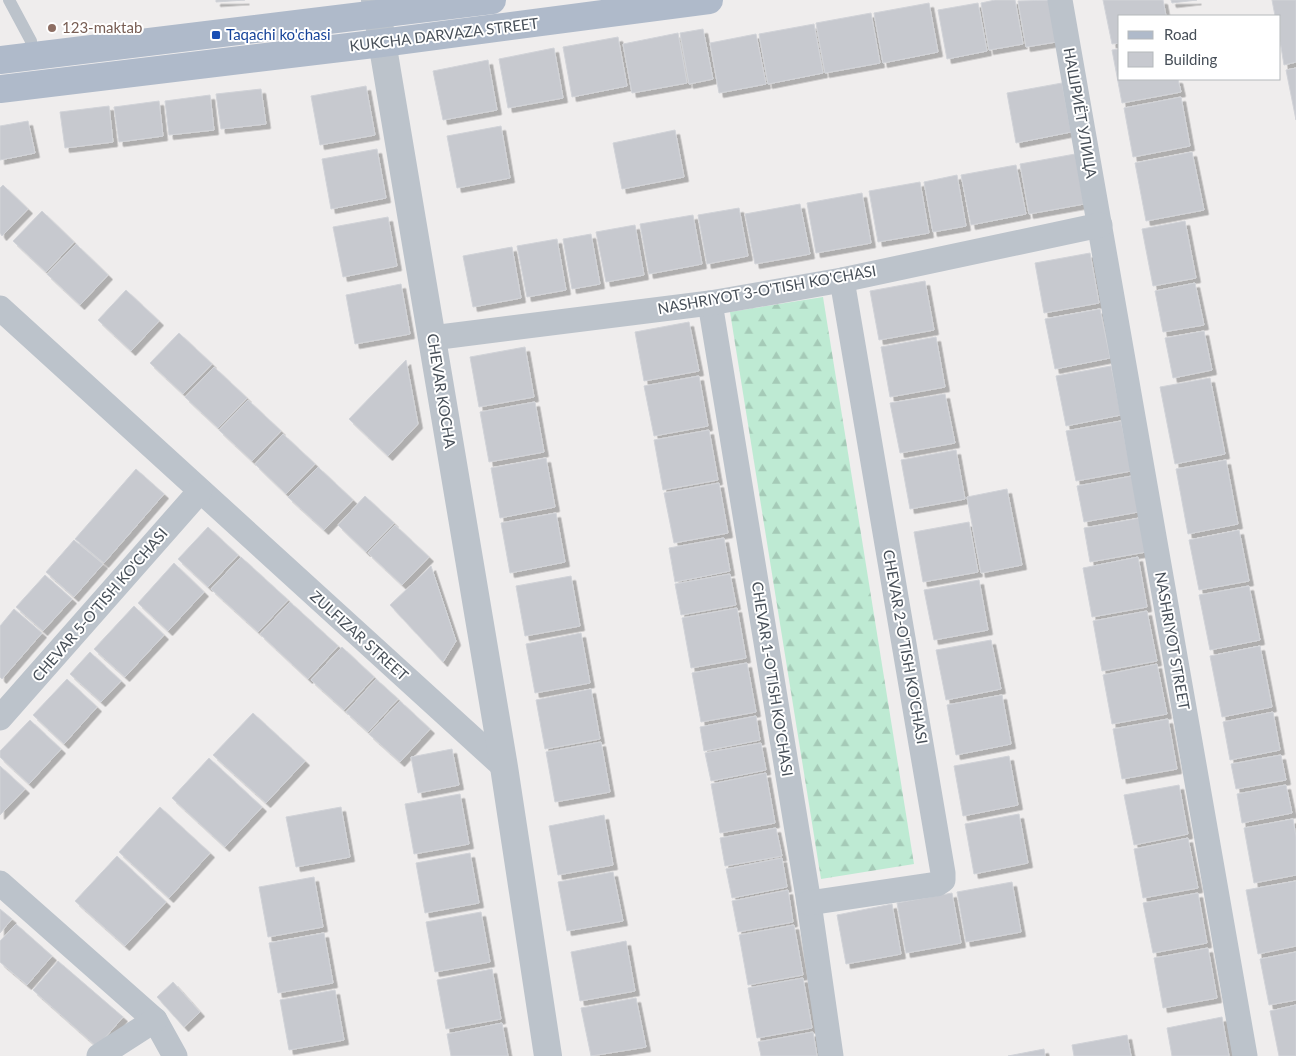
<svg xmlns="http://www.w3.org/2000/svg" width="1296" height="1056" font-family="Lato,sans-serif">
	<defs>
		<pattern id="forest-firs" width="22" height="20" patternUnits="userSpaceOnUse" patternTransform="scale(1.25)"><rect width="22" height="20" fill="#beead3"/><path d="M5 1l3.5 6h-7zM16 11l3.5 6h-7z" fill="#a5cab7"/></pattern>
		<filter id="shadow"><feDropShadow dx="4.5" dy="4.5" stdDeviation="0" flood-color="#0004"/></filter>
	</defs>
	<rect width="100%" height="100%" fill="#efeded"/>
	<polygon fill="url(#forest-firs)" points="823,297 914,864 821,879 730,312"/>
	<g fill="#c7c9cf" stroke="#d1d3d8" filter="url(#shadow)">
		<polygon points="216,0 245,0 216,2"/>
		<polygon points="995,0 1015,0 1023,44 989,50 981,3"/>
		<polygon points="1054,0 1062,41 1026,47 1018,1"/>
		<polygon points="1103,0 1163,0 1166,16 1120,16 1120,43 1112,44"/>
		<polygon points="1171,0 1197,0 1172,3"/>
		<polygon points="1272,0 1296,0 1296,62 1284,65 1280,41 1280,16 1275,16"/>
		<polygon points="929,3 938,52 883,63 874,13"/>
		<polygon points="978,3 987,51 947,59 938,10"/>
		<polygon points="871,13 880,63 825,73 816,23"/>
		<polygon points="814,24 823,73 768,84 759,34"/>
		<polygon points="703,29 713,79 689,84 680,33"/>
		<polygon points="678,33 687,83 632,93 623,44"/>
		<polygon points="756,34 766,84 719,93 710,43"/>
		<polygon points="618,37 627,86 572,97 563,47"/>
		<polygon points="554,48 563,98 508,108 499,59"/>
		<polygon points="1120,49 1120,79 1178,79 1181,92 1122,103 1112,50"/>
		<polygon points="488,60 497,110 443,120 433,71"/>
		<polygon points="1296,68 1296,120 1286,70"/>
		<polygon points="1062,83 1071,132 1016,143 1007,93"/>
		<polygon points="366,86 375,135 320,145 311,96"/>
		<polygon points="261,89 266,124 221,129 216,94"/>
		<polygon points="210,95 214,130 169,135 165,101"/>
		<polygon points="1181,97 1190,146 1133,157 1124,108"/>
		<polygon points="159,101 163,136 119,142 114,107"/>
		<polygon points="109,106 113,142 65,148 60,112"/>
		<polygon points="28,121 35,153 0,160 0,126"/>
		<polygon points="501,126 510,178 457,188 447,136"/>
		<polygon points="675,130 684,177 622,189 613,143"/>
		<polygon points="377,149 386,198 331,209 322,159"/>
		<polygon points="1192,152 1204,210 1146,221 1135,163"/>
		<polygon points="1075,154 1084,204 1029,214 1020,164"/>
		<polygon points="1016,165 1026,214 971,225 961,175"/>
		<polygon points="957,175 966,226 933,232 924,182"/>
		<polygon points="920,182 929,233 878,242 869,191"/>
		<polygon points="3,185 28,209 2,236 0,233 0,188"/>
		<polygon points="862,193 871,243 816,253 807,203"/>
		<polygon points="800,204 810,254 755,264 745,214"/>
		<polygon points="739,208 748,256 707,264 698,215"/>
		<polygon points="42,211 74,242 46,272 13,241"/>
		<polygon points="693,215 702,264 649,274 640,224"/>
		<polygon points="388,217 397,266 343,277 333,227"/>
		<polygon points="1185,221 1196,278 1153,286 1142,229"/>
		<polygon points="635,225 644,275 606,282 596,232"/>
		<polygon points="591,234 600,284 572,289 563,239"/>
		<polygon points="557,239 566,290 527,297 517,246"/>
		<polygon points="76,244 108,275 80,305 47,274"/>
		<polygon points="512,247 521,298 473,307 463,256"/>
		<polygon points="1090,253 1099,303 1044,313 1035,263"/>
		<polygon points="925,281 934,330 879,340 870,291"/>
		<polygon points="1195,283 1204,325 1163,332 1155,291"/>
		<polygon points="401,284 410,334 355,344 346,295"/>
		<polygon points="126,290 159,321 131,351 98,320"/>
		<polygon points="1100,309 1110,358 1055,369 1045,319"/>
		<polygon points="689,322 699,371 644,381 635,332"/>
		<polygon points="1204,331 1212,370 1173,378 1165,338"/>
		<polygon points="179,333 212,364 183,394 150,363"/>
		<polygon points="936,337 945,387 890,397 881,347"/>
		<polygon points="525,347 534,397 479,407 470,357"/>
		<polygon points="406,360 418,424 388,456 349,419"/>
		<polygon points="1111,366 1121,415 1066,426 1056,376"/>
		<polygon points="214,367 247,398 218,428 185,397"/>
		<polygon points="699,376 708,426 654,436 644,386"/>
		<polygon points="1210,378 1225,454 1175,464 1160,387"/>
		<polygon points="945,394 955,443 900,453 890,403"/>
		<polygon points="248,400 281,431 252,461 219,430"/>
		<polygon points="535,402 544,452 489,462 480,412"/>
		<polygon points="1121,421 1131,471 1076,481 1066,431"/>
		<polygon points="709,430 718,480 663,490 654,440"/>
		<polygon points="283,434 315,464 286,494 255,464"/>
		<polygon points="956,450 965,499 910,509 901,460"/>
		<polygon points="546,458 555,507 500,518 491,468"/>
		<polygon points="1226,460 1238,524 1188,534 1176,469"/>
		<polygon points="318,467 353,500 324,530 288,497"/>
		<polygon points="136,469 164,494 104,563 75,539"/>
		<polygon points="1132,476 1138,512 1084,522 1077,486"/>
		<polygon points="719,483 728,533 674,543 664,493"/>
		<polygon points="1007,489 1022,565 981,573 967,497"/>
		<polygon points="365,496 394,523 366,552 338,525"/>
		<polygon points="556,513 565,562 510,573 501,523"/>
		<polygon points="1140,518 1146,552 1090,562 1084,528"/>
		<polygon points="969,522 978,572 923,582 914,532"/>
		<polygon points="395,525 429,557 402,585 368,553"/>
		<polygon points="208,527 238,555 208,587 178,559"/>
		<polygon points="1239,530 1249,581 1199,590 1189,540"/>
		<polygon points="724,538 730,571 675,582 669,548"/>
		<polygon points="74,540 103,564 74,597 46,572"/>
		<polygon points="241,557 288,600 258,632 211,589"/>
		<polygon points="1138,557 1147,607 1092,617 1083,568"/>
		<polygon points="174,563 204,592 168,631 138,603"/>
		<polygon points="431,566 456,641 443,662 390,605"/>
		<polygon points="730,574 736,605 681,615 675,584"/>
		<polygon points="45,575 72,599 43,631 16,607"/>
		<polygon points="571,576 580,626 525,636 516,586"/>
		<polygon points="979,580 988,630 934,640 924,590"/>
		<polygon points="1249,586 1260,640 1210,650 1199,595"/>
		<polygon points="290,602 338,646 308,679 260,634"/>
		<polygon points="134,606 164,635 125,677 94,649"/>
		<polygon points="737,608 746,658 691,668 682,618"/>
		<polygon points="14,609 42,633 2,679 0,677 0,626"/>
		<polygon points="1147,611 1157,661 1102,671 1093,621"/>
		<polygon points="581,633 590,683 535,693 526,644"/>
		<polygon points="991,640 1001,689 946,700 936,650"/>
		<polygon points="1260,646 1272,707 1222,717 1210,656"/>
		<polygon points="342,647 374,677 344,710 311,680"/>
		<polygon points="90,652 121,681 101,702 70,674"/>
		<polygon points="747,663 756,712 701,722 692,673"/>
		<polygon points="1157,664 1167,714 1112,724 1103,675"/>
		<polygon points="67,679 97,707 64,744 33,715"/>
		<polygon points="376,679 398,699 368,732 346,712"/>
		<polygon points="591,689 600,739 545,749 536,700"/>
		<polygon points="1002,695 1011,744 956,755 947,705"/>
		<polygon points="400,701 430,729 400,762 369,734"/>
		<polygon points="1273,712 1280,750 1230,760 1223,722"/>
		<polygon points="253,713 305,761 266,803 213,755"/>
		<polygon points="756,716 760,740 704,751 700,727"/>
		<polygon points="1168,719 1177,769 1122,779 1113,729"/>
		<polygon points="30,720 61,749 29,784 0,757 0,751"/>
		<polygon points="601,742 610,792 555,802 546,752"/>
		<polygon points="761,743 766,770 711,781 705,753"/>
		<polygon points="452,749 459,785 418,793 411,757"/>
		<polygon points="1281,755 1286,780 1236,789 1231,764"/>
		<polygon points="1009,756 1018,805 963,816 954,766"/>
		<polygon points="209,758 262,807 225,847 172,798"/>
		<polygon points="0,766 25,789 0,815"/>
		<polygon points="766,773 775,823 720,833 711,784"/>
		<polygon points="1179,785 1188,834 1134,845 1124,795"/>
		<polygon points="1286,785 1292,813 1242,823 1237,794"/>
		<polygon points="460,794 469,844 414,854 405,804"/>
		<polygon points="160,807 210,853 169,898 119,852"/>
		<polygon points="341,807 350,857 296,867 286,817"/>
		<polygon points="1019,814 1028,863 974,874 965,824"/>
		<polygon points="604,815 613,865 558,875 549,826"/>
		<polygon points="1293,819 1296,837 1296,875 1254,883 1244,828"/>
		<polygon points="776,828 782,856 725,866 720,838"/>
		<polygon points="1188,838 1198,888 1143,898 1134,849"/>
		<polygon points="470,853 479,903 425,913 416,863"/>
		<polygon points="117,856 166,902 125,946 75,901"/>
		<polygon points="782,858 787,887 732,898 726,869"/>
		<polygon points="613,872 623,921 567,931 558,882"/>
		<polygon points="314,877 323,927 268,937 259,887"/>
		<polygon points="1296,881 1296,946 1258,954 1246,890"/>
		<polygon points="1012,882 1021,932 966,942 957,892"/>
		<polygon points="788,890 793,922 738,932 732,901"/>
		<polygon points="952,893 961,943 906,953 897,903"/>
		<polygon points="1198,893 1207,943 1153,953 1143,903"/>
		<polygon points="892,904 901,954 846,964 837,915"/>
		<polygon points="0,909 12,919 0,933"/>
		<polygon points="481,912 490,962 435,972 426,922"/>
		<polygon points="16,924 52,956 27,985 0,962 0,941"/>
		<polygon points="794,925 803,975 748,985 739,935"/>
		<polygon points="324,933 333,983 278,993 269,943"/>
		<polygon points="626,941 635,991 580,1001 571,952"/>
		<polygon points="1208,948 1217,998 1163,1008 1154,958"/>
		<polygon points="1296,952 1296,1000 1269,1005 1260,959"/>
		<polygon points="58,961 123,1017 97,1047 33,990"/>
		<polygon points="492,969 501,1019 446,1029 437,980"/>
		<polygon points="803,978 812,1028 757,1038 748,988"/>
		<polygon points="173,982 200,1012 184,1027 157,997"/>
		<polygon points="335,990 344,1040 289,1050 280,1000"/>
		<polygon points="636,998 646,1047 591,1056 581,1008"/>
		<polygon points="1296,1005 1296,1056 1279,1056 1270,1011"/>
		<polygon points="1222,1017 1229,1056 1172,1056 1167,1028"/>
		<polygon points="502,1023 508,1056 451,1056 447,1034"/>
		<polygon points="813,1032 817,1056 761,1056 758,1042"/>
		<polygon points="1127,1035 1131,1056 1074,1056 1072,1045"/>
		<polygon points="1044,1049 1045,1056 1008,1056"/>
	</g>
	<g fill="none" stroke-linecap="round" stroke-linejoin="round">
		<polyline stroke="#bcc3cb" stroke-width="12" points="9,0 31,41 30,56"/>
		<g stroke="#bcc3cb" stroke-width="25">
			<polyline points="1060,0 1245,1056"/>
			<polyline points="710,303 809,903 831,1056"/>
			<polyline points="0,308 504,767"/>
			<polyline points="432,338 710,303 842,280 1100,225"/>
			<polyline points="0,718 200,491"/>
			<polyline points="0,883 155,1020 175,1056"/>
			<polyline points="809,903 937,884 943,880 943,873 842,280"/>
			<polyline points="99,1056 155,1020"/>
		</g>
		<polyline stroke="#bcc3cb" stroke-width="28" points="375,0 504,767 548,1056"/>
		<g stroke="#afbaca" stroke-width="28">
			<polyline points="0,60 492,0"/>
			<polyline points="0,89 382,43 709,0"/>
		</g>
	</g>
	<circle fill="#8d6e63" stroke="#fff" stroke-width="2" cx="52" cy="28" r="5"/>
	<rect fill="#1a4fb4" stroke="#fff" stroke-width="2" x="211" y="30" width="10" height="10" rx="2.5"/>
	<g text-anchor="middle" stroke-width="4" stroke-linejoin="round" paint-order="stroke">
		<g font-size="15" fill="#785e54" stroke="#fff" text-anchor="start">
			<text x="62" y="33">123-maktab</text>
		</g>
		<g font-size="15" fill="#164399" stroke="#fff" text-anchor="start">
			<text x="226" y="40">Taqachi ko'chasi</text>
		</g>
		<g font-size="15" fill="#474f58" stroke="#fff">
			<text transform="translate(444 35) rotate(-7)" y="5">KUKCHA DARVAZA STREET</text>
			<text transform="translate(1080 113) rotate(80)" y="5">НАШРИЁТ УЛИЦА</text>
			<text transform="translate(767 290) rotate(-10)" y="5">NASHRIYOT 3-O'TISH KO'CHASI</text>
			<text transform="translate(441 391) rotate(81)" y="5">CHEVAR KOCHA</text>
			<text transform="translate(100 605) rotate(-49)" y="5">CHEVAR 5-O'TISH KO'CHASI</text>
			<text transform="translate(359 636) rotate(42)" y="5">ZULFIZAR STREET</text>
			<text transform="translate(1172 641) rotate(80)" y="5">NASHRIYOT STREET</text>
			<text transform="translate(905 647) rotate(80)" y="5">CHEVAR 2-O'TISH KO'CHASI</text>
			<text transform="translate(772 679) rotate(81)" y="5">CHEVAR 1-O'TISH KO'CHASI</text>
		</g>
	</g>
	<rect x="1118" y="15" width="162" height="65" fill="#ffffff" stroke="#b5b9bc"/>
	<rect x="1128" y="31" width="25" height="8" fill="#afbaca" stroke="#b5b9bc"/>
	<text x="1164" y="40" font-size="15" fill="#474f58">Road</text>
	<rect x="1128" y="52" width="25" height="15" fill="#c7c9cf" stroke="#b5b9bc"/>
	<text x="1164" y="65" font-size="15" fill="#474f58">Building</text>
</svg>
